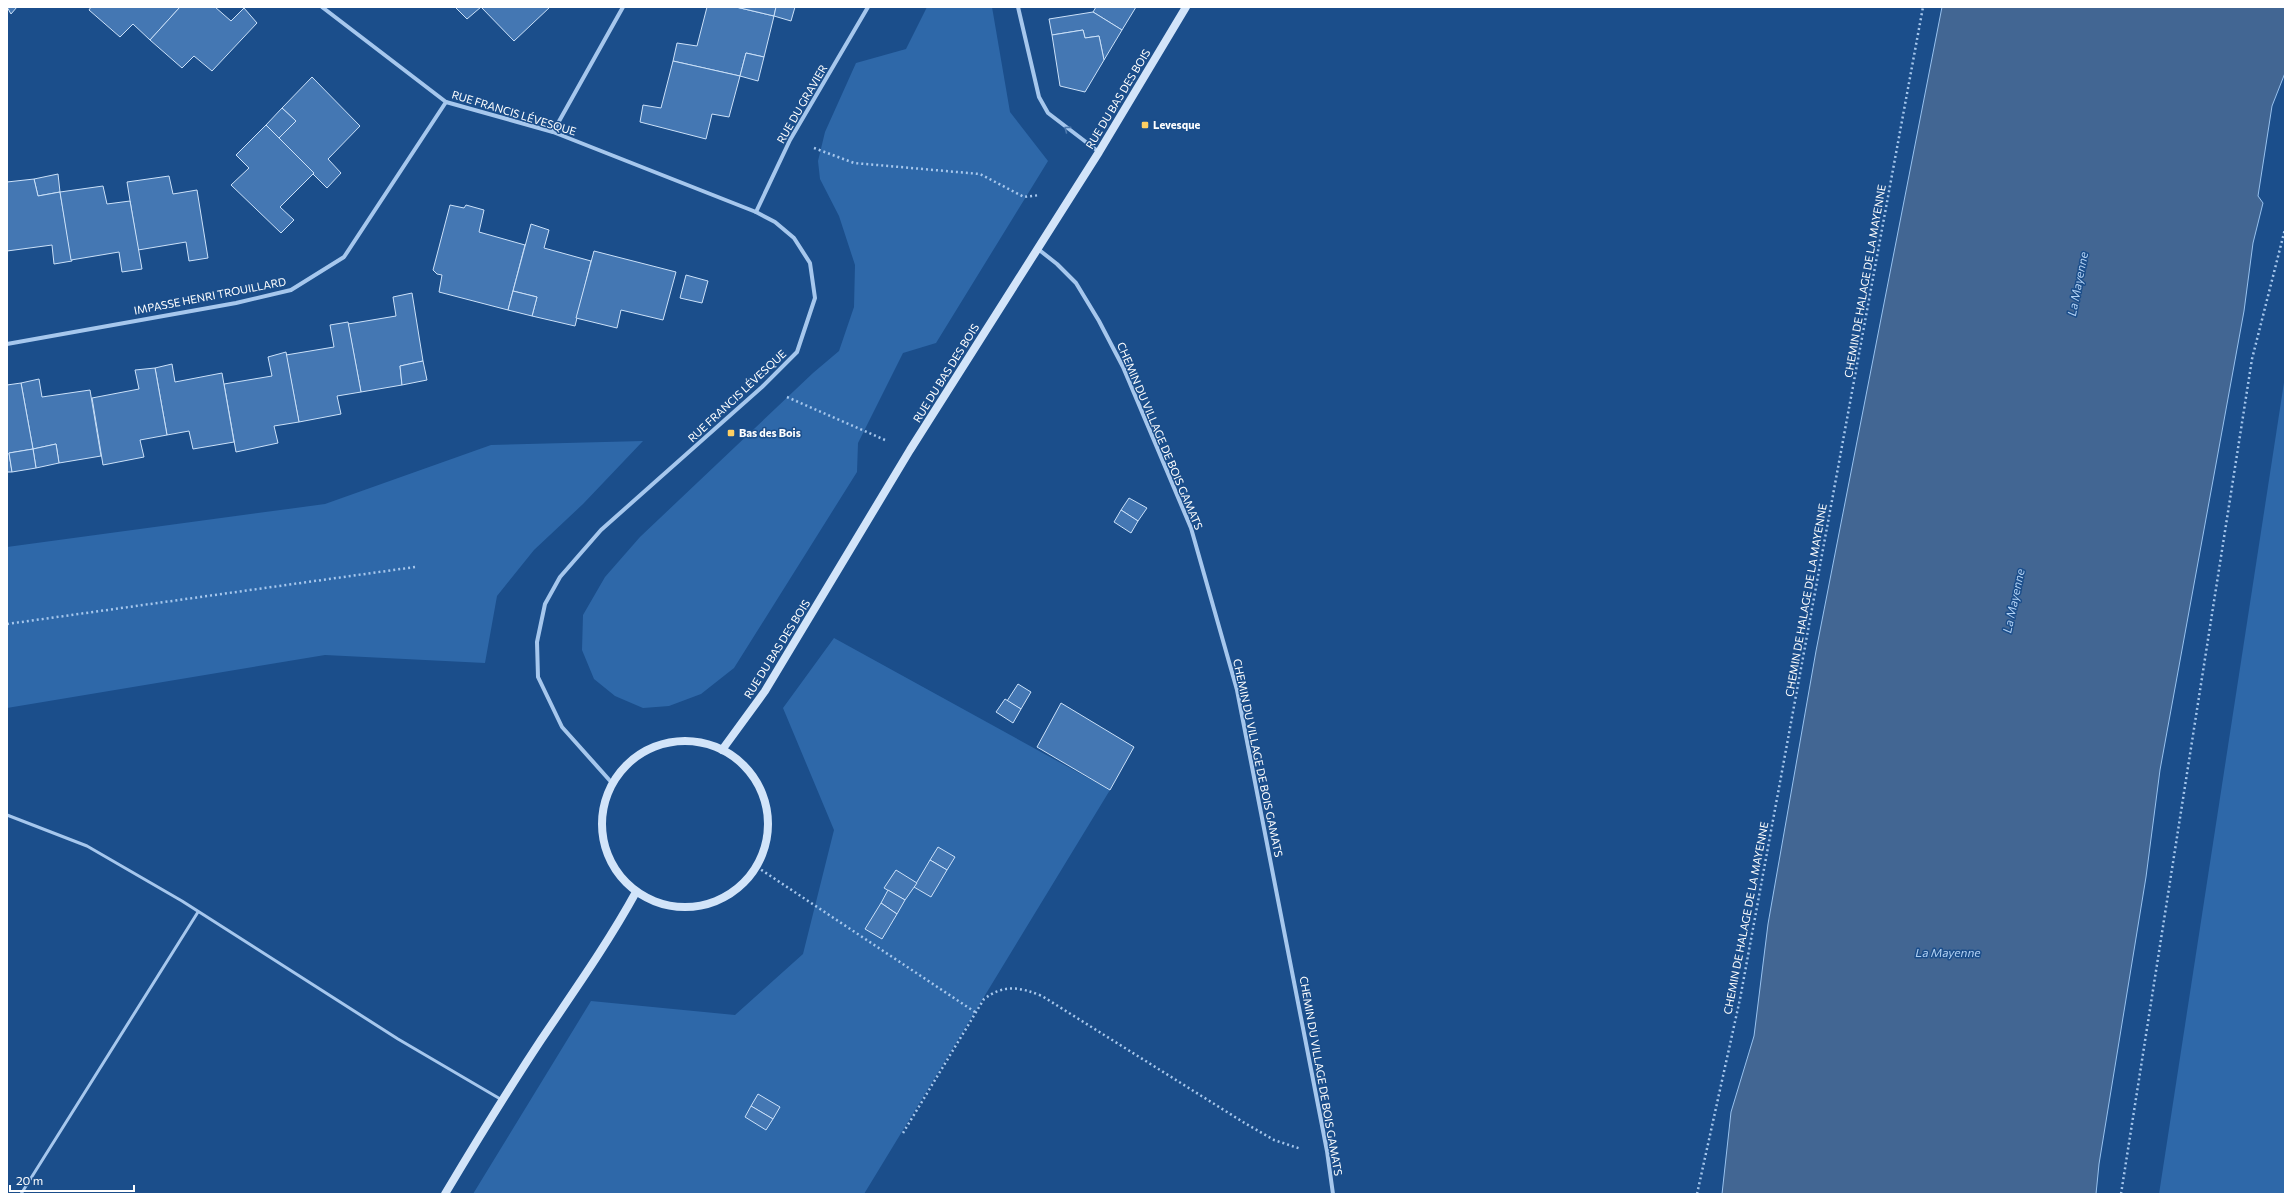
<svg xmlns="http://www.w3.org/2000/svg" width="2292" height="1201" font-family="Commissioner,sans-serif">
	<rect width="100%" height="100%" fill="#1b4e8b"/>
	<g fill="#2e68a9">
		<polygon points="927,7 992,7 1010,112 1048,161 936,343 903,353 858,443 857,472 734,668 701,694 669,706 643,708 615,696 594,679 582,650 583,615 605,577 640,537 813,373 839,351 854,307 855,265 839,216 820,179 818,161 825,132 856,63 906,49"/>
		<polygon points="2285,376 2285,1194 2159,1194"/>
		<polygon points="643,441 583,504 534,550 497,596 485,663 325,655 7,708 7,547 325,504 491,445"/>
		<polygon points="834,638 1110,790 864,1194 473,1194 591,1001 735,1015 803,954 834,830 783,708"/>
	</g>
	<polygon fill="#426693" stroke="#98c2ef" points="1942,7 2285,7 2285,73 2272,106 2258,196 2263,203 2253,243 2244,311 2160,770 2146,877 2099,1164 2096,1194 1722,1194 1731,1112 1754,1036 1768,924 1816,651"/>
	<g fill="#4477b3" stroke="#cbe1f9">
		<polygon points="7,7 17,7 11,14"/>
		<polygon points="91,7 180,7 150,40 133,24 120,37 89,10"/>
		<polygon points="180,7 215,7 231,21 244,8 257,23 212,71 194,56 182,68 150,40"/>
		<polygon points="455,7 481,7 467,19"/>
		<polygon points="481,7 550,7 514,41"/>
		<polygon points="707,7 736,7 774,16 764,57 746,53 740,76 673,61 677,43 697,46"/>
		<polygon points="736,7 776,7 774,16"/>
		<polygon points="776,7 795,7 791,21 774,16"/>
		<polygon points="1096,7 1136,7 1122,30 1093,12"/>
		<polygon points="1093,12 1122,30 1104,60 1099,36 1085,38 1083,30 1052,35 1049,19"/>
		<polygon points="1083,30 1085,38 1099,36 1104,60 1085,92 1060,86 1052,35"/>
		<polygon points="746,53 764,57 758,81 740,76"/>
		<polygon points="673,61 740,76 729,117 712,114 706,139 640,122 643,105 661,108"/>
		<polygon points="312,77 360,126 328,159 341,173 327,188 278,139 296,121 282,108"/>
		<polygon points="282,108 296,121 278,139 266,125"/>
		<polygon points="266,125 314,173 280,207 294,220 281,233 231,185 249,168 236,155"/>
		<polygon points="58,174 60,192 38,196 34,179"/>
		<polygon points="169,176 173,194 197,190 208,258 189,261 186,242 138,250 127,182"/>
		<polygon points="34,179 38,196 60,192 72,261 54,264 52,245 7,251 7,182"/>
		<polygon points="103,186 107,204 130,201 142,269 122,272 119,252 71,260 60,192"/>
		<polygon points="450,205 464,208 466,205 484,210 479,232 525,245 508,310 439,292 442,275 437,274 433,270"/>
		<polygon points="531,224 549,230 544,248 591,261 575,326 532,316 537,297 513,291"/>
		<polygon points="594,251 676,272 663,320 621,310 617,328 576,318"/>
		<polygon points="686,275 708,281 702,303 680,298"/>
		<polygon points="513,291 537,297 532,316 508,310"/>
		<polygon points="412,293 423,361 400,366 402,385 361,392 348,324 396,316 393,297"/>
		<polygon points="348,322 361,392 337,396 341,414 299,422 286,355 334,347 330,325"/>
		<polygon points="286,352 299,422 274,426 278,443 236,452 224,384 272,376 268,357"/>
		<polygon points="423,361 427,380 402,385 400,366"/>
		<polygon points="172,364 175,382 222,373 234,442 193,449 189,431 167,435 155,368"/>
		<polygon points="155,368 167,435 140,440 144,457 103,465 92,398 139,389 135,370"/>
		<polygon points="39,379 42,397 90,390 101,456 59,463 56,444 33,449 21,383"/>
		<polygon points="21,383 33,449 9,453 12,472 7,472 7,385"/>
		<polygon points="56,444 59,463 36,468 33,449"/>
		<polygon points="33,449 36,468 12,472 9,453"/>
		<polygon points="1129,498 1147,508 1138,521 1121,510"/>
		<polygon points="1121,510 1138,521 1131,533 1114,522"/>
		<polygon points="1018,684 1031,692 1021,709 1007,701"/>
		<polygon points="1005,699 1021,709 1013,723 996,712"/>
		<polygon points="1061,703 1134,747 1110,790 1037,747"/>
		<polygon points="938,847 955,857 947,870 930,860"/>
		<polygon points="930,860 947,870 931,897 914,887"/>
		<polygon points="896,870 917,883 905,900 884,888"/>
		<polygon points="888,890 905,900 897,914 881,903"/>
		<polygon points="881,903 897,914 882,939 865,929"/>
		<polygon points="758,1094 780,1107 773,1119 751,1106"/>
		<polygon points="751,1106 773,1119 766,1130 745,1117"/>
	</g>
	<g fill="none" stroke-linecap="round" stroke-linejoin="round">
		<g stroke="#a6c7ed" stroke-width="2.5" stroke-dasharray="2 3" stroke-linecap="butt">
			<polyline points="814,148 854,163 980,174 1024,197 1040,195"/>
			<polyline points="787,397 885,440"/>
			<polyline points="7,624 415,567"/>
			<polyline points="757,867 975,1012"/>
			<path d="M903,1133L984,999C1004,984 1020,987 1042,996L1243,1122L1274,1140L1301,1149"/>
			<polyline points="1697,1194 1740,999 1923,7"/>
			<polyline points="2121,1194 2252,359 2285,229"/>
		</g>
		<g stroke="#a6c7ed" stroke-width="3">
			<polyline points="7,815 87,846 182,901 398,1039 502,1100"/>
			<polyline points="21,1194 198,912"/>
		</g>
		<g stroke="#a6c7ed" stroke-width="4">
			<polyline points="322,7 446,102 553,132 756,212 775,222 794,238 810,263 815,298 797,352 762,387 601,530 560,577 545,604 537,642 538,677 562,727 612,783"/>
			<polyline points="1018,7 1039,97 1048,113 1099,152"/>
			<polyline points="553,132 623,7"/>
			<polyline points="756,212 790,140 868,7"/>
			<polyline points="1038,249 1057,264 1076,283 1099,321 1123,367 1191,528 1237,690 1327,1151 1333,1194"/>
			<polyline points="7,344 236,303 291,290 344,257 446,102"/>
		</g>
		<g stroke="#d2e4f9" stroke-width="8">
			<circle cx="685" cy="824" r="83"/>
			<polyline points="722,750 765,691 910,450 1099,152 1186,7"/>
			<path d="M445,1194C476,1142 508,1090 541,1040C574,991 608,943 636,892"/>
		</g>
	</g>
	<defs><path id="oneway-chevron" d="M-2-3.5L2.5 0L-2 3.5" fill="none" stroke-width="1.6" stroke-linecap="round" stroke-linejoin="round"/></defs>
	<use stroke="#4c78ad" href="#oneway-chevron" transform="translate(1067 129) rotate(-143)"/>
	<g fill="#fecf62" stroke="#1b4e8b" stroke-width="1.5">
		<rect x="1141" y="121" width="8" height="8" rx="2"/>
		<rect x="727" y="429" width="8" height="8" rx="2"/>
	</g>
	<g text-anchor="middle" stroke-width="3" stroke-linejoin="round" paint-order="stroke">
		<g font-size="11" fill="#fff" stroke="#1b4e8b">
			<text transform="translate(1118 99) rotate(-59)" y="4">RUE DU BAS DES BOIS</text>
			<text transform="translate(802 104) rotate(-60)" y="4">RUE DU GRAVIER</text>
			<text transform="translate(514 113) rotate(17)" y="4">RUE FRANCIS LÉVESQUE</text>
			<text transform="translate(1865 281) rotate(-80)" y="4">CHEMIN DE HALAGE DE LA MAYENNE</text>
			<text transform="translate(210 296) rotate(-11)" y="4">IMPASSE HENRI TROUILLARD</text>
			<text transform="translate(946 373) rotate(-58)" y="4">RUE DU BAS DES BOIS</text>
			<text transform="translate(737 396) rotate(-43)" y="4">RUE FRANCIS LÉVESQUE</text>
			<text transform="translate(1160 436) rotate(67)" y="4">CHEMIN DU VILLAGE DE BOIS GAMATS</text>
			<text transform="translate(1806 600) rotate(-80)" y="4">CHEMIN DE HALAGE DE LA MAYENNE</text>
			<text transform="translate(777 649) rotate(-58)" y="4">RUE DU BAS DES BOIS</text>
			<text transform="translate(1258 758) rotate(78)" y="4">CHEMIN DU VILLAGE DE BOIS GAMATS</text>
			<text transform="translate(1746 918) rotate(-79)" y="4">CHEMIN DE HALAGE DE LA MAYENNE</text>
			<text transform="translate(1321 1076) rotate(80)" y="4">CHEMIN DU VILLAGE DE BOIS GAMATS</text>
		</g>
		<g font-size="11" font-weight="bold" fill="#fff" stroke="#1b4e8b" text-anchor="start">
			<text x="1153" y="129">Levesque</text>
			<text x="739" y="437">Bas des Bois</text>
		</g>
		<g font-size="12" font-style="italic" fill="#b1d1f4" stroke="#1b4e8b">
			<text transform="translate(2078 284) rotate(-79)" y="4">La Mayenne</text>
			<text transform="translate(2014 601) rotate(-78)" y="4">La Mayenne</text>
			<text x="1948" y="957">La Mayenne</text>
		</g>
	</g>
	<rect width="2292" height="1201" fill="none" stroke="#ffffff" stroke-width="16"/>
	<path d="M10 1185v6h124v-6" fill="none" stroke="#ffffff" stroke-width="2"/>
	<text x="16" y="1185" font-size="12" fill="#ffffff" stroke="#1b4e8b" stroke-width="3" paint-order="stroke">20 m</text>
</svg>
